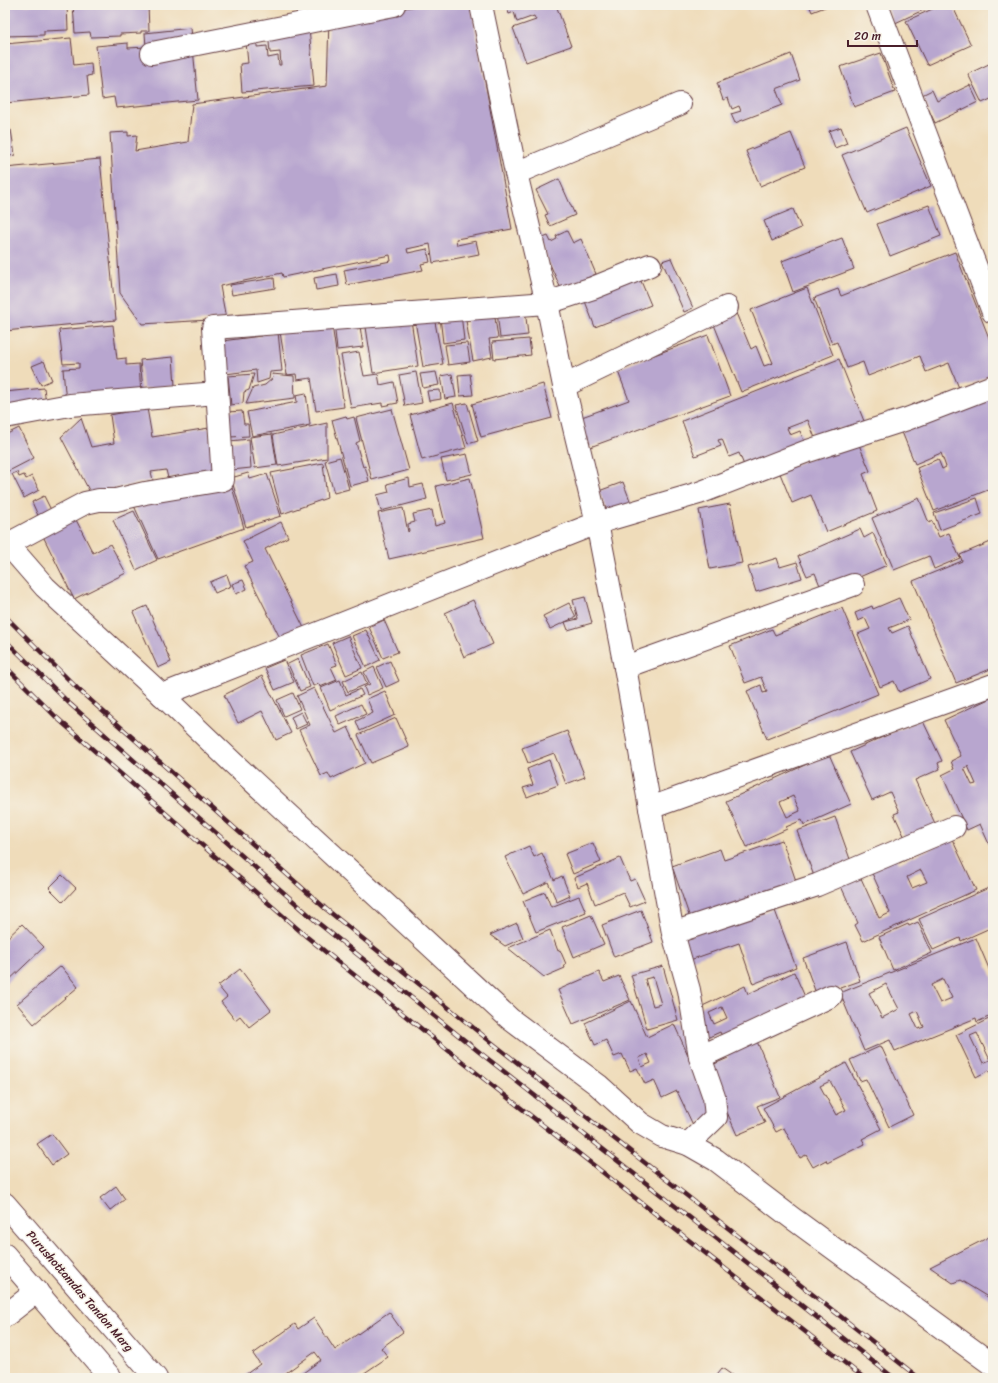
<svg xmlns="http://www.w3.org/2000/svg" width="998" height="1383" font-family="Sriracha,sans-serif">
	<rect width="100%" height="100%" fill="#f7f3e8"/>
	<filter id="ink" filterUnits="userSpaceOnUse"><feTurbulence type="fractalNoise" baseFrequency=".025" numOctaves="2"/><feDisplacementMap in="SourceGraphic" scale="8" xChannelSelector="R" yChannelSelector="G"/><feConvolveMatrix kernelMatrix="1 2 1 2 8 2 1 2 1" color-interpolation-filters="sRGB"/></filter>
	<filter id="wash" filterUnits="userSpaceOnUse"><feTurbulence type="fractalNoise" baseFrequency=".012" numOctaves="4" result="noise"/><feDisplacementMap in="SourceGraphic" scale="16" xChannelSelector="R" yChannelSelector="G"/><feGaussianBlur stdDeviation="0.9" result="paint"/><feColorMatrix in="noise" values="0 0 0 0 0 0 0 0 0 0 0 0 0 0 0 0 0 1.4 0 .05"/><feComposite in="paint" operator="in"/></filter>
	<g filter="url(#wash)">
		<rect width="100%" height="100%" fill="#efdcba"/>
		<g id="blocks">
			<g fill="#b8a6cf" fill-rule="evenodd">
				<polygon points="5,5 67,5 68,30 44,31 44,35 5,36"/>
				<polygon points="73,5 148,5 149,31 141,31 141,33 120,34 120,36 91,37 90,32 75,33"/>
				<polygon points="423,5 471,5 512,229 456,239 457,245 476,241 479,254 433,263 430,244 407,249 408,253 427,249 430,262 421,264 423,270 347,285 344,270 391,261 390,255 283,277 282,273 220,286 226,319 142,324 120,293 110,133 128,132 128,136 137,135 135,151 188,142 192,104 327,86 329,20"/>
				<polygon points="506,5 533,5 535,10 549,5 556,5 571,46 526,62 513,28 536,20 534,16 517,22 514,12 509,14"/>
				<polygon points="809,5 830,5 812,12"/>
				<polygon points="887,5 934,5 893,24"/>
				<polygon points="941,5 952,5 971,45 927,65 906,21"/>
				<polygon points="309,27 314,86 242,92 240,64 248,63 246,43 257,42 257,47 267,46 268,58 278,56 279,65 281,65 280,52 270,53 268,31"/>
				<polygon points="191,28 198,100 116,108 114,97 102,99 96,46 128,43 128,48 146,47 145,33"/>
				<polygon points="71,38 74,65 91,63 92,75 87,76 89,95 5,103 5,44"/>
				<polygon points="881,53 895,92 854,107 840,67"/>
				<polygon points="791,54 800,80 776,89 782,105 735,123 731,114 741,111 739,106 732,109 728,98 723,100 717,83"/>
				<polygon points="993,62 993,98 982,103 968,74"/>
				<polygon points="970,85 978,102 935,123 922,95 932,90 937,101"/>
				<polygon points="841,127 847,143 835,148 829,131"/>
				<polygon points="906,128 931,186 867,213 842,155"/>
				<polygon points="11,130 15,155 5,157 5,131"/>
				<polygon points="791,133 805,167 760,186 746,151"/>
				<polygon points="100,159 116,320 5,331 5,168"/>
				<polygon points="559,179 575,215 550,226 545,215 548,214 536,190"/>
				<polygon points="929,205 941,236 890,256 877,224"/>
				<polygon points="793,209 801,228 772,241 764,221"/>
				<polygon points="567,231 573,243 581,239 596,274 561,289 537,235 541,233 543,238 548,236 551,242 557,239 556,236"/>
				<polygon points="842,238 854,269 793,292 782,261"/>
				<polygon points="955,252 993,348 993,375 959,388 949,363 926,372 920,356 868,376 863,362 847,368 837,342 832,344 814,298 838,289 841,296"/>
				<polygon points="671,258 693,308 684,312 662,261"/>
				<polygon points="337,274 339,286 316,290 314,278"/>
				<polygon points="638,274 651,305 595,327 583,296"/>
				<polygon points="274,278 275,288 232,295 230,285"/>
				<polygon points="807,288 833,355 741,392 713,322 736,313 751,349 756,346 764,366 773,363 751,310"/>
				<polygon points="525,309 528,335 500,338 497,312"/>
				<polygon points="494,311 498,338 489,339 492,357 473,361 465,315"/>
				<polygon points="461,314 464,340 443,343 440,317"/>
				<polygon points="434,317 443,364 423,367 415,321"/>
				<polygon points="331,318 344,407 316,411 311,378 297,380 296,374 287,375 279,326"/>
				<polygon points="359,319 363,347 337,350 334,322"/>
				<polygon points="411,320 418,366 373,373 366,327"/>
				<polygon points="113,325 117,359 126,358 126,365 139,364 141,395 66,403 63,369 79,368 79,363 63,364 59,330"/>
				<polygon points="278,332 282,371 270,372 269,379 257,383 256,370 226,374 222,341 261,336 261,334"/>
				<polygon points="708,335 730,396 590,447 579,418 629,400 617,369"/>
				<polygon points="529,339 531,355 494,359 492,342"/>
				<polygon points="467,343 470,362 448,365 445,345"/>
				<polygon points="359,352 364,376 378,374 380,385 394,382 398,403 382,406 382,403 351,408 341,355"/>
				<polygon points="173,357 175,386 143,389 140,360"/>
				<polygon points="839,359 866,426 843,435 840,428 815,438 808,420 787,428 790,435 800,431 806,446 746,470 739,453 729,457 722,439 718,440 721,446 695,456 682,421"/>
				<polygon points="44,361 52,380 41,385 32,366"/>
				<polygon points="416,372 422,403 405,406 399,375"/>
				<polygon points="436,372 439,385 423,388 420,374"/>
				<polygon points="254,374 249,390 244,392 243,403 231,405 228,376"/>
				<polygon points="272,374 294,376 295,398 246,404 253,388 265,385 273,378"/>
				<polygon points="452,374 456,397 445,399 441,376"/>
				<polygon points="470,374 473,395 460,396 458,375"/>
				<polygon points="543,384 552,418 481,437 472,404"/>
				<polygon points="44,388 46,404 5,408 5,392"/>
				<polygon points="440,390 441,399 429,401 427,391"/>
				<polygon points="306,393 310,425 252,436 247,412 297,402 296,395"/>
				<polygon points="993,397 993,488 934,511 917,468 938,459 942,469 946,467 941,453 915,464 902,432"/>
				<polygon points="453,403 466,448 422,460 410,415"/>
				<polygon points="467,403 478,441 468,444 456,405"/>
				<polygon points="147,408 152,437 209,428 216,470 168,478 166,470 151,472 153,480 91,494 61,437 81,418 91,447 114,443 110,415"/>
				<polygon points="392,409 409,470 372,480 356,418"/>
				<polygon points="242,411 244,424 248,424 249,436 230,437 227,412"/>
				<polygon points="346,416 347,419 354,417 360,441 356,443 363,467 365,466 369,481 350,486 332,420"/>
				<polygon points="327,423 327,458 278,466 273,435"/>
				<polygon points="19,428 34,458 5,473 5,435"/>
				<polygon points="272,434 277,465 255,468 250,437"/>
				<polygon points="249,439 251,468 232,470 230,441"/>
				<polygon points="857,440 870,471 863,474 877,511 826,532 811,495 792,503 779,471"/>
				<polygon points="467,454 472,474 446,480 441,459"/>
				<polygon points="340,457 349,489 334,493 325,461"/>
				<polygon points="323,463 327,498 282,514 271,473"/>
				<polygon points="17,472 19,477 24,475 26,479 32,476 39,490 24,498 12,474"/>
				<polygon points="248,473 250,479 267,474 281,516 246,527 231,478"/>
				<polygon points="409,478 410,487 423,484 427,499 381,511 377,495 389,492 387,484"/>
				<polygon points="470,478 484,538 389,559 378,513 403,508 408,532 409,531 408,524 415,522 413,514 432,510 435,526 445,523 436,486"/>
				<polygon points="623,482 631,503 607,512 599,491"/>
				<polygon points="231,484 244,528 158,559 131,499"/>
				<polygon points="44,496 53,514 40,520 32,502"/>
				<polygon points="919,498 929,523 932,521 939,537 949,533 960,558 934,569 929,556 894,570 872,518"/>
				<polygon points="977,498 982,514 940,530 934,513"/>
				<polygon points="730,504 742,563 710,569 699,510"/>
				<polygon points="134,511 157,560 136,570 113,520"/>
				<polygon points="73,514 93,553 110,544 126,573 74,599 40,530"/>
				<polygon points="281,522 288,537 265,549 306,632 283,644 244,566 253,562 243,541"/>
				<polygon points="860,529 864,538 873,533 887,565 832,589 821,588 815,573 807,576 798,556"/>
				<polygon points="993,541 993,668 956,683 913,581 962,561 960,555"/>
				<polygon points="777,558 780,567 797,562 802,578 756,592 748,567"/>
				<polygon points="227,575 231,586 215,593 210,582"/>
				<polygon points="243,580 247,589 236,594 232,584"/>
				<polygon points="585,597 592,623 568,630 565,622 578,619 573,600"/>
				<polygon points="899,598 909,620 889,628 892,633 908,626 930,679 899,692 894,681 880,687 858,634 870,629 865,618 858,621 855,613 872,606 873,609"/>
				<polygon points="473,600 493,644 464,657 445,613"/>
				<polygon points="569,603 576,617 550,629 543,616"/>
				<polygon points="147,606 171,662 158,668 133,612"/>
				<polygon points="842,608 878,694 767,739 747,691 761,685 763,693 767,692 761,677 745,683 730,646 772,629 775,635"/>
				<polygon points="384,620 398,652 383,658 369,627"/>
				<polygon points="366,630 380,660 366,667 352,636"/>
				<polygon points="348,636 362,668 346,675 332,643"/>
				<polygon points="328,644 337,665 331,667 337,680 320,687 319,684 313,686 301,655"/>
				<polygon points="298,659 310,687 300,691 288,664"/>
				<polygon points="284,660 294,682 275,690 265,668"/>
				<polygon points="390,661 399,681 386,687 377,667"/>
				<polygon points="374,667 383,688 367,695 364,687 370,684 364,672"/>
				<polygon points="362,672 367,684 348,692 343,681"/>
				<polygon points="262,676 291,733 276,740 262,711 238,723 224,695"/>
				<polygon points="340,680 346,695 360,689 363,695 330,710 321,688"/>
				<polygon points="314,688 336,733 348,727 365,763 331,779 328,773 321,776 299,730 310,725 297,696"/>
				<polygon points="385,691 395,715 360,731 356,721 373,713 367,699"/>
				<polygon points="293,693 300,709 284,716 277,700"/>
				<path d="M993,697V853L980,824L967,830L942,775L954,769L951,761L961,756L944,720ZM968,766L976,784L972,785L964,768Z"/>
				<polygon points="361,704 366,714 340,725 336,716"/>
				<polygon points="301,712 307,724 296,729 291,717"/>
				<polygon points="396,718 409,747 371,763 358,735"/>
				<polygon points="922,719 942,761 938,763 940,769 915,780 938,830 906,840 894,814 899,812 890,792 872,800 850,752"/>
				<polygon points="567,731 585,777 566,784 554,753 528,763 522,748"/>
				<path d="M829,754L851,804L804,825L802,820L786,827L787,829L747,847L726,801ZM793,796L800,811L787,817L780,802Z"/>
				<polygon points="549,760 558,785 527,797 523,788 533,785 527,769"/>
				<polygon points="835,817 851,862 814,876 797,831"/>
				<path d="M952,839L976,890L863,941L855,925L858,923L839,882L896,856L899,863ZM921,870L927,882L912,888L907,877ZM871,871L890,913L879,918L860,876Z"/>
				<polygon points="782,840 798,887 691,921 672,866 720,849 724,860"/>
				<polygon points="593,843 601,862 573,874 565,854"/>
				<polygon points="529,846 534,857 542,853 554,880 562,876 570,896 557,902 548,882 523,894 505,857"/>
				<polygon points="620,858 630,881 635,879 645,901 630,907 623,892 595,904 587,883 578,887 574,878"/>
				<polygon points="62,875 76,888 63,902 49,888"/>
				<polygon points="993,886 993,935 990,928 961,941 960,938 933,950 919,919"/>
				<polygon points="545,892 551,907 579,896 586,912 536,932 523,901"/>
				<polygon points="774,908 796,967 753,984 739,943 687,961 679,939 731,921 733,925"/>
				<polygon points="641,910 653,942 614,957 602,925"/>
				<polygon points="591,915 604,944 574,957 562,927"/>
				<polygon points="918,922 932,953 893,970 879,937 908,924 909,926"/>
				<polygon points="517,923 523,938 505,946 490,935"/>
				<polygon points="22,924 44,947 5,984 5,940"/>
				<polygon points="550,930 558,951 560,950 566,964 564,965 565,968 544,977 508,948"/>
				<path d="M976,938L993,978V1015L977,1022L976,1018L895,1051L890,1040L864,1051L840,993ZM943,979L952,998L940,1003L931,985ZM886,984L899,1009L882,1018L869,993ZM917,1011L924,1027L918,1029L911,1014Z"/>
				<polygon points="847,942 860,981 817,996 803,958"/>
				<polygon points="61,966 78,987 34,1024 17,1004"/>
				<path d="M663,966L678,1020L647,1029L631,975ZM653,977L661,1004L653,1006L645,979Z"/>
				<polygon points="240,969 271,1010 249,1027 240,1016 235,1020 221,1002 227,997 218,986"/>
				<polygon points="599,972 604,982 619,976 630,1000 573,1024 558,990"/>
				<path d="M794,972L806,999L723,1038L720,1032L707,1038L694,1010L745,986L748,994ZM722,1007L727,1018L714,1024L709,1013Z"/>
				<path d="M631,1001L647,1037L674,1024L715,1115L693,1125L677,1091L662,1098L654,1080L645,1084L637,1068L630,1071L622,1054L614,1057L606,1040L595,1045L585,1023ZM647,1054L651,1063L642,1067L639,1058Z"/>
				<path d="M993,1017V1078L989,1070L976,1077L956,1035ZM977,1033L990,1060L983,1063L970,1036Z"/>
				<polygon points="756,1039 780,1097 757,1106 765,1123 737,1135 717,1089 712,1065 728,1058 726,1052"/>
				<polygon points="881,1046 913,1115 889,1127 866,1079 860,1081 850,1060"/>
				<path d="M846,1063L881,1129L862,1139L865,1144L827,1163L826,1160L813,1167L806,1155L800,1158L784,1128L776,1132L763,1108ZM830,1081L846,1110L836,1115L820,1086Z"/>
				<polygon points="52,1134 67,1154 52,1165 37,1144"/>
				<polygon points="116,1186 125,1199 110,1211 100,1198"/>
				<polygon points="993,1235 993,1298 991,1299 960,1280 953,1283 930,1267"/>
				<polygon points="389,1312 403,1332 381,1348 388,1357 357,1378 296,1378 321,1360 315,1352 279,1378 247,1378 245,1375 260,1364 253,1354 295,1324 298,1329 314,1318 335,1350"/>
				<polygon points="722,1368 736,1378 714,1378"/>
			</g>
		</g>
	</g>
	<g filter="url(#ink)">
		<use href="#blocks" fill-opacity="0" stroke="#633b40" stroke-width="1"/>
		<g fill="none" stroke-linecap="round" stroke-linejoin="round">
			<defs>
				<g id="minor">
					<polyline points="481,5 516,173 547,303 564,386 597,523 625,667 650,808 673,933 689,990 700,1057 714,1097 716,1117 688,1144"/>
					<polyline points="877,5 993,312"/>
					<polyline points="152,53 394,5"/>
					<polyline points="516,173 680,104"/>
					<polyline points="564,386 727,307"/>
					<polyline points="5,417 70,405 217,393"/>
					<polyline points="5,541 45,587 162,695 232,762 510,1019 598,1085 640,1123 662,1136 688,1144 716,1160 792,1218 993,1365"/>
					<polyline points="8,544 85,503 99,500 116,500 145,493 223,480 213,328 547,303 593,288 650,265"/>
					<polyline points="625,667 853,585"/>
					<polyline points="162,695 597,523 699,493 805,452 907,419 993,386"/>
					<polyline points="650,808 993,685"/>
					<polyline points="673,933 817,885 954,827"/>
					<polyline points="700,1057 831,996"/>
					<polyline points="5,1316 37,1291"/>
				</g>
				<g id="major">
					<polyline points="5,1204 156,1378"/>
					<polyline points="5,1255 111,1378"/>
				</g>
			</defs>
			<use href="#minor" stroke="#633b40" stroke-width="24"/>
			<use href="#major" stroke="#633b40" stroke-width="24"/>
			<use href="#minor" stroke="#fff" stroke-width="22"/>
			<use href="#major" stroke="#fff" stroke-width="22"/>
			<defs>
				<g id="rail">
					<polyline points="5,616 80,691 326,909 491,1042 919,1378"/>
					<polyline points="5,640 70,704 317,922 483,1055 894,1378"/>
					<polyline points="5,666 57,718 307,937 474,1071 864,1378"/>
				</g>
			</defs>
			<use href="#rail" stroke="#4a1f2b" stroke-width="4.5"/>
			<use href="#rail" stroke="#f7f3e8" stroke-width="3" stroke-dasharray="9" stroke-linecap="butt"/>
		</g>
	</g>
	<g text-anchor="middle" stroke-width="3" stroke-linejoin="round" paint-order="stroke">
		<g font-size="12" fill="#4a1f2b" stroke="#f7f3e8">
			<text transform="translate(80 1291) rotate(49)" y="4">Purushottamdas Tandon Marg</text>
		</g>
	</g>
	<rect width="998" height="1383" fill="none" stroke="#f7f3e8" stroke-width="20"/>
	<path d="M848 40v6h69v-6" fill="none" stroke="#4a1f2b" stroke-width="2"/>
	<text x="854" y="40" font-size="12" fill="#4a1f2b" stroke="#f7f3e8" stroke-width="3" paint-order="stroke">20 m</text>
</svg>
